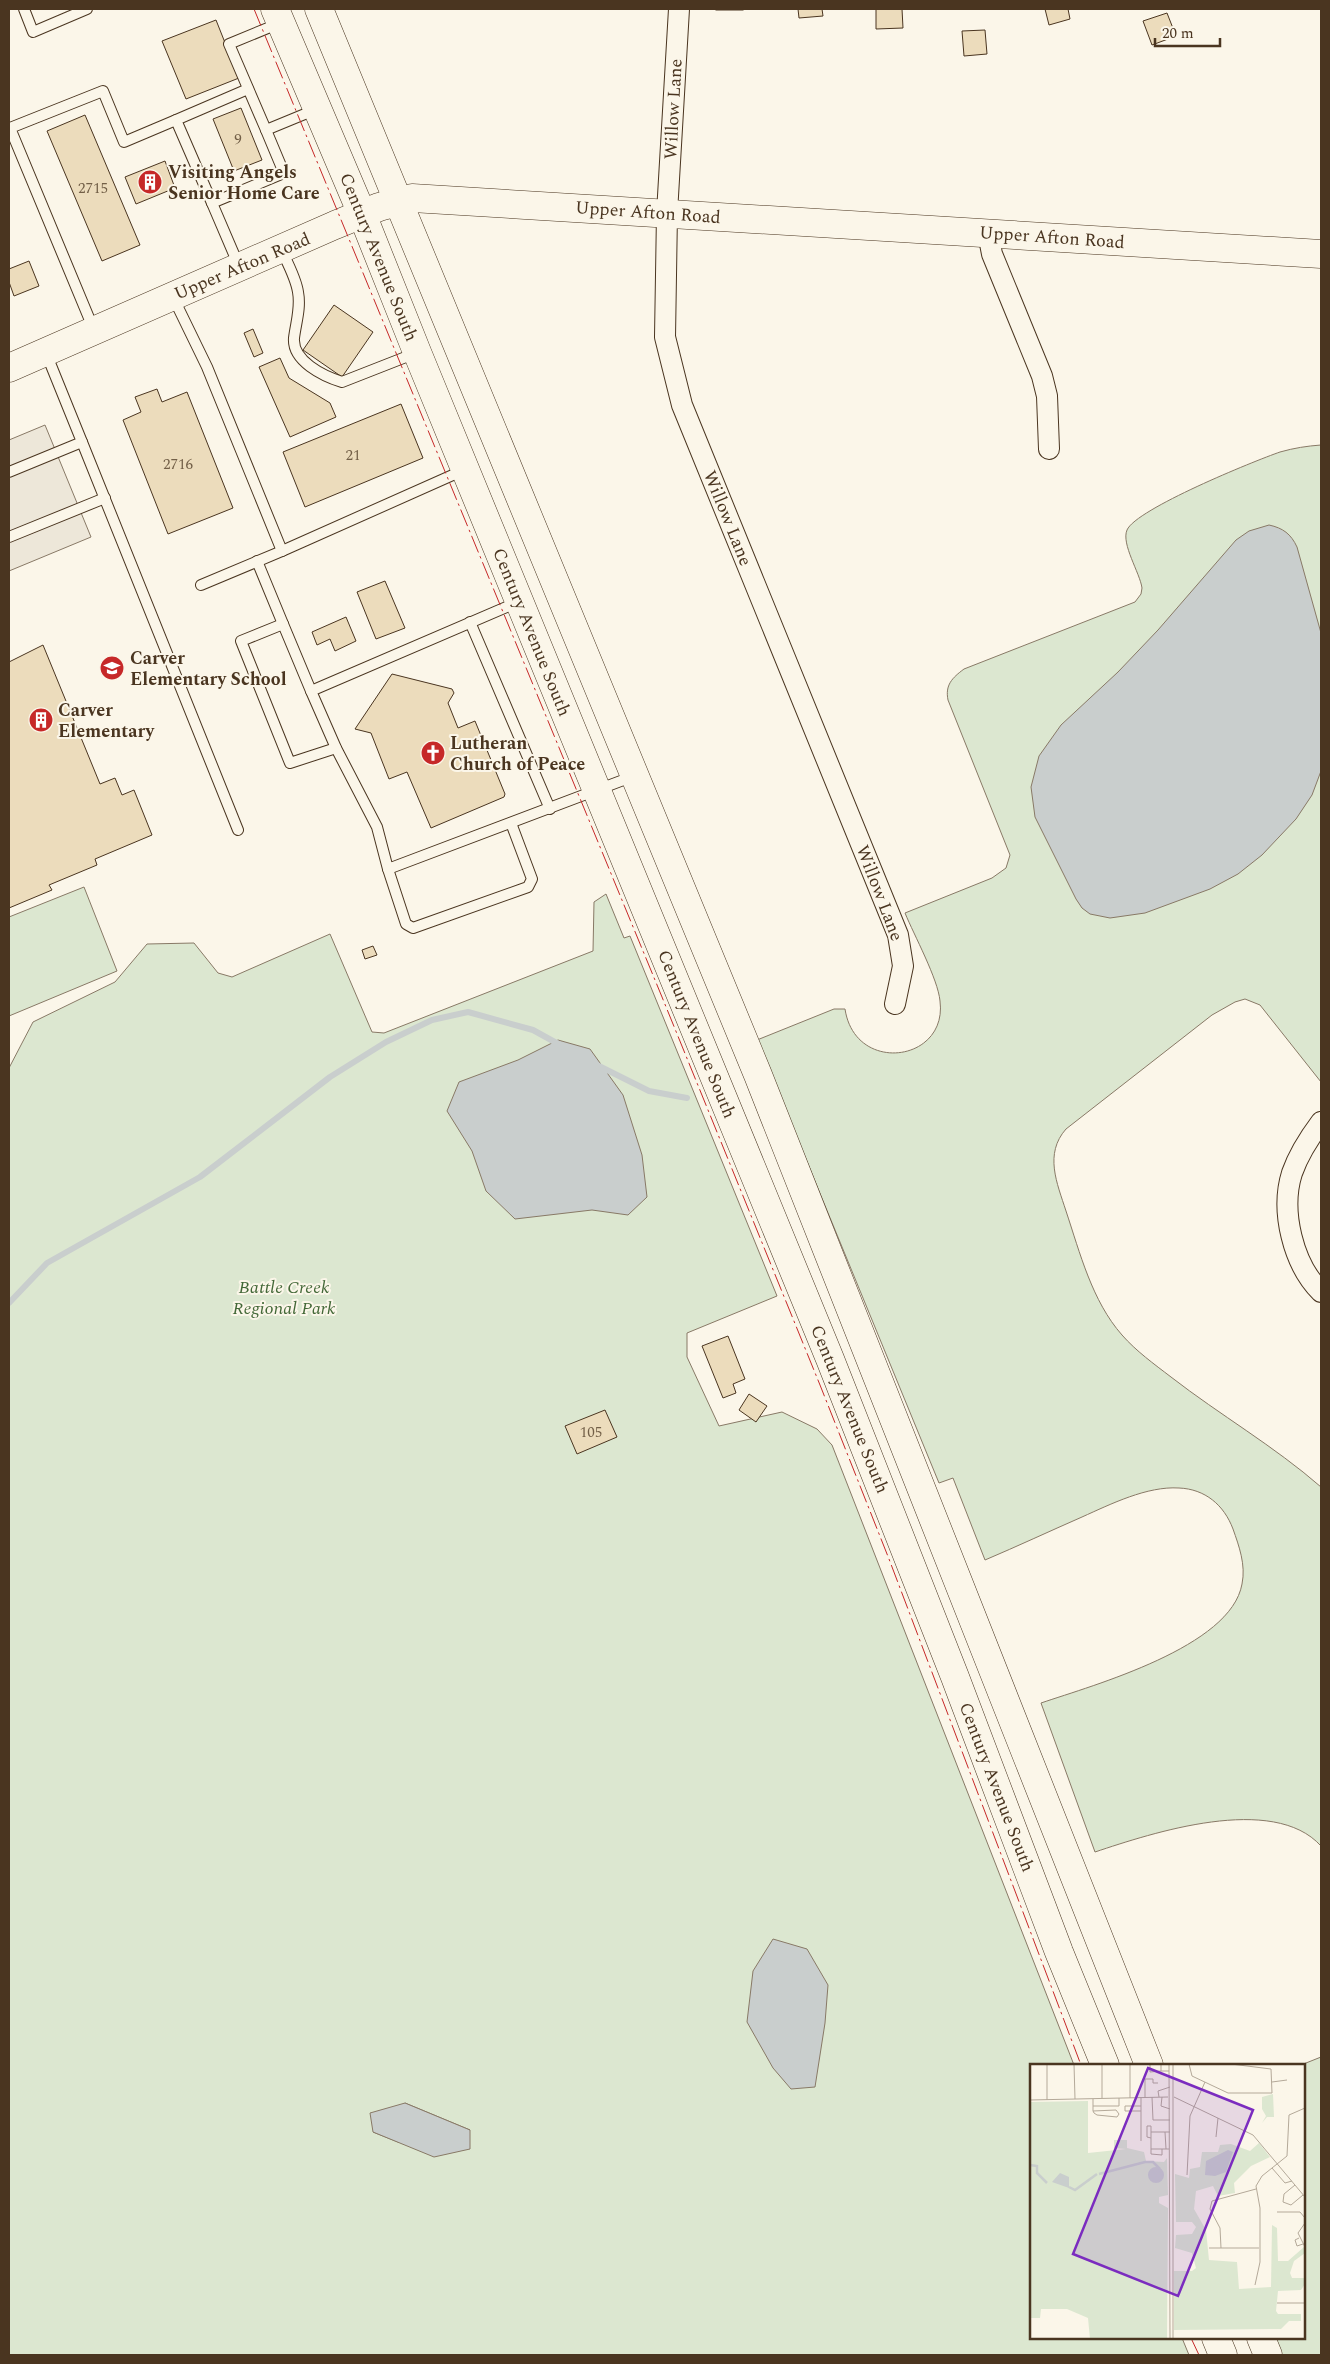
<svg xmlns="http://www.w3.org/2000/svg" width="1330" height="2364" font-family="Spectral,serif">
	<rect width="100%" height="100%" fill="#fbf6e9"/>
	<g fill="#dce7d0" stroke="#887966" fill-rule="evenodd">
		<path d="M1321,445V1082L1260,1005L1245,999L1235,1002L1212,1015L1066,1129C1044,1154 1057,1183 1066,1211C1080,1253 1092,1301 1122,1335C1136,1351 1154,1364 1171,1377C1220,1415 1274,1446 1321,1487V1846C1273,1793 1152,1833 1095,1852L1041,1703C1094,1685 1231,1647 1242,1584C1246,1565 1239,1546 1233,1529C1224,1505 1205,1489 1179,1488C1147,1486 1111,1504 1082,1517C1050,1531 1018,1546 985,1560L953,1478L939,1483L757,1040L834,1009H845C855,1075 948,1062 940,1001C938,979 914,935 905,913L992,878L1006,868L1010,855L948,700C945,685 952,678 964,669L1135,602L1141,594L1142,588C1140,573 1121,544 1127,530C1136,509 1254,461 1280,452C1294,448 1307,446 1321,445Z"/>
		<polygon points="84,887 117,971 9,1016 9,917"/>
		<path d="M606,894L624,938L630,936L777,1296L687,1333V1357L719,1426L782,1412L817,1429L832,1445L1074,2065H1031V2338H1182L1189,2355H9V1068L33,1022L115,982L147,944L194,943L218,973L232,977L330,934L372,1032L384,1033L593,951L594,902ZM405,2103L470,2130L398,2142L373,2132Z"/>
		<polygon points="1321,2057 1321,2355 1282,2355 1275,2338 1304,2338 1304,2065 1301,2065"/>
	</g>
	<polygon fill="#ede7d9" stroke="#887966" points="45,425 91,537 9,571 9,440"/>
	<g fill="#c9cecd" stroke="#887966">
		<path d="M1269,525C1283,528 1291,534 1297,547L1321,633V771L1312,795L1296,819L1262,855L1238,874L1210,889L1145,913L1110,918L1090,914L1082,908L1076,899L1035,817L1031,787L1039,756L1061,725L1118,672L1158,630L1236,540L1249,531Z"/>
		<polygon points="558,1040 590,1049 623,1095 642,1155 647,1197 628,1215 592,1210 515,1219 486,1191 472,1151 447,1111 459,1082 518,1060"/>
		<polygon points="773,1939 807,1949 828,1985 825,2023 815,2087 791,2089 773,2068 747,2022 753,1971"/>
		<polygon points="405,2103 470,2130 470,2149 434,2157 373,2132 370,2113"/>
	</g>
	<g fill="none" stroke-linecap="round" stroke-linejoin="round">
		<g stroke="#c9cecd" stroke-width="6">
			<polyline points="597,1065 649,1091 687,1098"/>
			<polyline points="9,1303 47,1263 200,1177 330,1077 386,1042 432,1020 468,1012 533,1030 562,1046"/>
		</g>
	</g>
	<g fill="#ecdcbc" stroke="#4a3520">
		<rect x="716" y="9" width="27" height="1"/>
		<polygon points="798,9 822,9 823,16 799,18"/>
		<polygon points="876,9 902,9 903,28 876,29"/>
		<polygon points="1045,9 1068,9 1070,19 1049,25"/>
		<polygon points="1167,13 1176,36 1152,45 1143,21"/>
		<polygon points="216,20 239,78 186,99 162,41"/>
		<polygon points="985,30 987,54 964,56 962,31"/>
		<polygon points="241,108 262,160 234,171 213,119"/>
		<polygon points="85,115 140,245 102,261 47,131"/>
		<polygon points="165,161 175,188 136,204 125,177"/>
		<polygon points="29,261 39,286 14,296 9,282 9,269"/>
		<polygon points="334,305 373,332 342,377 303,350"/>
		<polygon points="253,329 263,353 254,357 244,333"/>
		<polygon points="280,358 289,378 330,403 336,417 290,437 259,367"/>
		<polygon points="157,389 162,402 187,392 233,508 168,534 123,420 141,412 135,397"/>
		<polygon points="401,404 423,458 305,507 283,452"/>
		<polygon points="385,581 405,628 376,639 357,592"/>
		<polygon points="346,617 356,641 335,651 330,639 317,645 312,632"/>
		<polygon points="43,645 100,784 115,778 122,795 134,790 152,835 95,859 97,865 49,885 52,890 9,908 9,662"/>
		<polygon points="392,674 452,689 454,693 448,703 458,728 475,721 505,794 504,797 431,828 407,772 389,779 371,733 355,729"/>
		<polygon points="373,946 377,955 365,959 362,950"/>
		<polygon points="728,1336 745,1379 733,1384 736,1393 723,1398 702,1346"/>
		<polygon points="749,1394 767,1406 756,1422 739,1410"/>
		<polygon points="605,1410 617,1437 577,1454 565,1426"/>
	</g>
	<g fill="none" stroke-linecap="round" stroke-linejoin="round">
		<defs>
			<g id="lane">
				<polyline points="24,9 33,32 87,9"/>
				<polyline points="266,130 229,44 280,23"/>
				<polyline points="212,203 176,120 248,89"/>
				<path d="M281,249C287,262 296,278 298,292C301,308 296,322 294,338C292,361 323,376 342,382L416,353"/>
				<polyline points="239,266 212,203 284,173 266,130 317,109"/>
				<polyline points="173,297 207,367 282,551 464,470"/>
				<polyline points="94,330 10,128 103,91 124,142 176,120"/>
				<polyline points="82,442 238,830"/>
				<polyline points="9,472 82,442 46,353"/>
				<polyline points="9,537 105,498"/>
				<polyline points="257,561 283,624"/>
				<polyline points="201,585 282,551"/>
				<polyline points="518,602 311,691 336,748 377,827 388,869 634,776"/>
				<polyline points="470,622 550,809"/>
				<polyline points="311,691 283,624 241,641 290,763 336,748"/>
				<polyline points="388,869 406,924 413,928 528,887 532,879 511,823"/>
			</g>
			<g id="street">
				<polyline points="679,9 667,213 665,337 682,405 898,935 903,966 895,1004"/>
				<polyline points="988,233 992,254 1042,376 1047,396 1049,449"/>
				<path d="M1321,1122C1309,1138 1299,1153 1292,1173C1280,1211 1293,1264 1321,1292"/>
			</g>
			<g id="secondary">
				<polyline points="275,9 362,214 417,352 830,1359 955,1677 1059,1952 1105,2065"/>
				<polyline points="319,9 758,1075 1149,2065"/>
				<polyline points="9,368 335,225 379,207 412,198 1321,254"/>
				<polyline points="1216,2338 1223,2355"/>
				<polyline points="1261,2338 1268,2355"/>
			</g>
		</defs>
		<use href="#lane" stroke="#4a3520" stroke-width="12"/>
		<use href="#street" stroke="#4a3520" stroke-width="22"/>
		<use href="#secondary" stroke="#4a3520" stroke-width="29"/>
		<use href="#lane" stroke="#fbf6e9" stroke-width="10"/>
		<use href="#street" stroke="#fbf6e9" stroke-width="20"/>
		<use href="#secondary" stroke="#fbf6e9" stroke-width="28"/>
		<g stroke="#c62828" stroke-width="1" stroke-dasharray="18 4 2.5 4" stroke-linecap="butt">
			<polyline points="254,9 662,997 820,1385 889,1559 1081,2065"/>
			<polyline points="1191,2338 1199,2355"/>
		</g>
	</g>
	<defs>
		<symbol id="building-disc" viewBox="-11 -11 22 22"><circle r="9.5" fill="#c62828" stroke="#fbf6e9"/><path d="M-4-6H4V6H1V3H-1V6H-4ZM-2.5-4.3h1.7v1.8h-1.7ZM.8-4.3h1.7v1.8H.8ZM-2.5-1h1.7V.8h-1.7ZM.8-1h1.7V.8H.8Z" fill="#fff"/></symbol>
		<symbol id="school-disc" viewBox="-11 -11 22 22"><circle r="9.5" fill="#c62828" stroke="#fbf6e9"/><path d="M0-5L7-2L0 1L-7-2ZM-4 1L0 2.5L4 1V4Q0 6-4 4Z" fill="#fff"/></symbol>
		<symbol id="church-disc" viewBox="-11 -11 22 22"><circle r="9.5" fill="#c62828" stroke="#fbf6e9"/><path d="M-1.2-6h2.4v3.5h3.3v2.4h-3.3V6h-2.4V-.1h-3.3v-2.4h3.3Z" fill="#fff"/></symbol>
	</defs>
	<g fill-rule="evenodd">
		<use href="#building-disc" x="136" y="168" width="28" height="28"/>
		<use href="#school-disc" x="98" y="654" width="28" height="28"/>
		<use href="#building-disc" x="27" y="706" width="28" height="28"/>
		<use href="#church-disc" x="419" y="739" width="28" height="28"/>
	</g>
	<g text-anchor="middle" stroke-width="4" stroke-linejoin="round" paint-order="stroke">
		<g font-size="15" fill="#725f47">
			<text x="238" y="144">9</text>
			<text x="93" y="193">2715</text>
			<text x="353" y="460">21</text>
			<text x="178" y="469">2716</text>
			<text x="591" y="1437">105</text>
		</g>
		<g font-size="18" fill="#4a3520" stroke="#fbf6e9">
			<text transform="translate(673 109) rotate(-87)" y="6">Willow Lane</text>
			<text transform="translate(648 212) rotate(4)" y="6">Upper Afton Road</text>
			<text transform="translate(1052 237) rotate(4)" y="6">Upper Afton Road</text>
			<text transform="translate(379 257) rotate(68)" y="6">Century Avenue South</text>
			<text transform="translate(242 266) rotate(-23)" y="6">Upper Afton Road</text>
			<text transform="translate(728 518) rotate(68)" y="6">Willow Lane</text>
			<text transform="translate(532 632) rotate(68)" y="6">Century Avenue South</text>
			<text transform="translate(880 893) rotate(69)" y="6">Willow Lane</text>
			<text transform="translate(697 1034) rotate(68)" y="6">Century Avenue South</text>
			<text transform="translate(850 1409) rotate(68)" y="6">Century Avenue South</text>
			<text transform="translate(997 1787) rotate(69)" y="6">Century Avenue South</text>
		</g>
		<g font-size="18" font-weight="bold" fill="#4a3520" stroke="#fbf6e9" text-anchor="start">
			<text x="168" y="178">Visiting Angels<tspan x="168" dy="21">Senior Home Care</tspan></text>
			<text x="130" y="664">Carver<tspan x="130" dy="21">Elementary School</tspan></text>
			<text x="58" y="716">Carver<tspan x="58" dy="21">Elementary</tspan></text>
			<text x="450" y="749">Lutheran<tspan x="450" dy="21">Church of Peace</tspan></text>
		</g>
		<g font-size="18" font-style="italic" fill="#436837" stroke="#fbf6e9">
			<text x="284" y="1293">Battle Creek<tspan x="284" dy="21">Regional Park</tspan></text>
		</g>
	</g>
	<g transform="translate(1030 2064)">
		<rect width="275" height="275" fill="#fbf6e9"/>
		<path d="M243,30L244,53H237L232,59L236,52L232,45V33ZM58,37V89L96,85L84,84V76H97V84L114,88L116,97L134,98L137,94L138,131L129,133V139L138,144L137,275H60L58,254L37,245H11L10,254H0V38ZM229,79L240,93L221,102L204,119L205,129L188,132L183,122L166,127L164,145L176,166L179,196L207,198L209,225L241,223L242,161L247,164L248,197H258L274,183L275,189L264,197L260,209L262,214H275V220L271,226L248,227L246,247L248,250H271V257H259L251,265L144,266V207H162L166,204L162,189L145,184L146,171L162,170L166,163L162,158H146L145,110L159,114L160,105L170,103L172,88H188L190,81L201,80L220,87Z" fill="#dce7d0"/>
		<path d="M198,86L203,88L196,108L185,112L175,111L176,97ZM118 111a8 8 0 1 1 16 0a8 8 0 1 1-16 0ZM30,109L39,113V124L22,118Z" fill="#c9cecd"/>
		<path fill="none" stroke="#c9cecd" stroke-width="2.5" d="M0,101L7,102V109L17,119M69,110L115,98H123L130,105M39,123L45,126L67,110"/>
		<path fill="none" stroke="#b4a999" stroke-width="1" d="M17,0V36M44,0L45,35M72,0V34M100,0V34M120,0V8L131,7M131,0V7H139M139,0L140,275M143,0V275M159,0L162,12L198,29H242L241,5L201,0M242,18L257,16M115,33V15H123V19H128M122,33L123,56H140M129,33L128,27L140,23M132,33L131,42L140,45M144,33L223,71L275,133M63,35V42H89V34M0,36L138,33M63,42V47L64,49L67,51L87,53L89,50L86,46L63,47M111,47H95V42H111V33M121,68V62H117V73L121,74M135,68L136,85M186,73L188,54M111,77V42M121,85V90L132,91V85M139,85H121V68H140M242,104L255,119L262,117M157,111L160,52L175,18M265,121L254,130L253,138L261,141L273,131M247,148H270L275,154M275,159L268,169L275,183M269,174L265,176L267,182L273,180M179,184H229M191,184L190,164L180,145L182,137L226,125M225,221L230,198V144L226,122L232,112L257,92L259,51L275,44M275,221V264M247,239H275"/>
		<path fill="#7b2cbf" fill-opacity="0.15" stroke="#7b2cbf" stroke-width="2.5" d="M118,4L223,46L148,232L43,190Z"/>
		<rect width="275" height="275" fill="none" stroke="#4a3520" stroke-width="2.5"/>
	</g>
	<rect width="1330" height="2364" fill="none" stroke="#4a3520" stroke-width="20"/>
	<path d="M1155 38v8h65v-8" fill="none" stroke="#4a3520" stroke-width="2.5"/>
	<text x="1162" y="38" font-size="15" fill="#4a3520" stroke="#fbf6e9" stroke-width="4" paint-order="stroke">20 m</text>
</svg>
